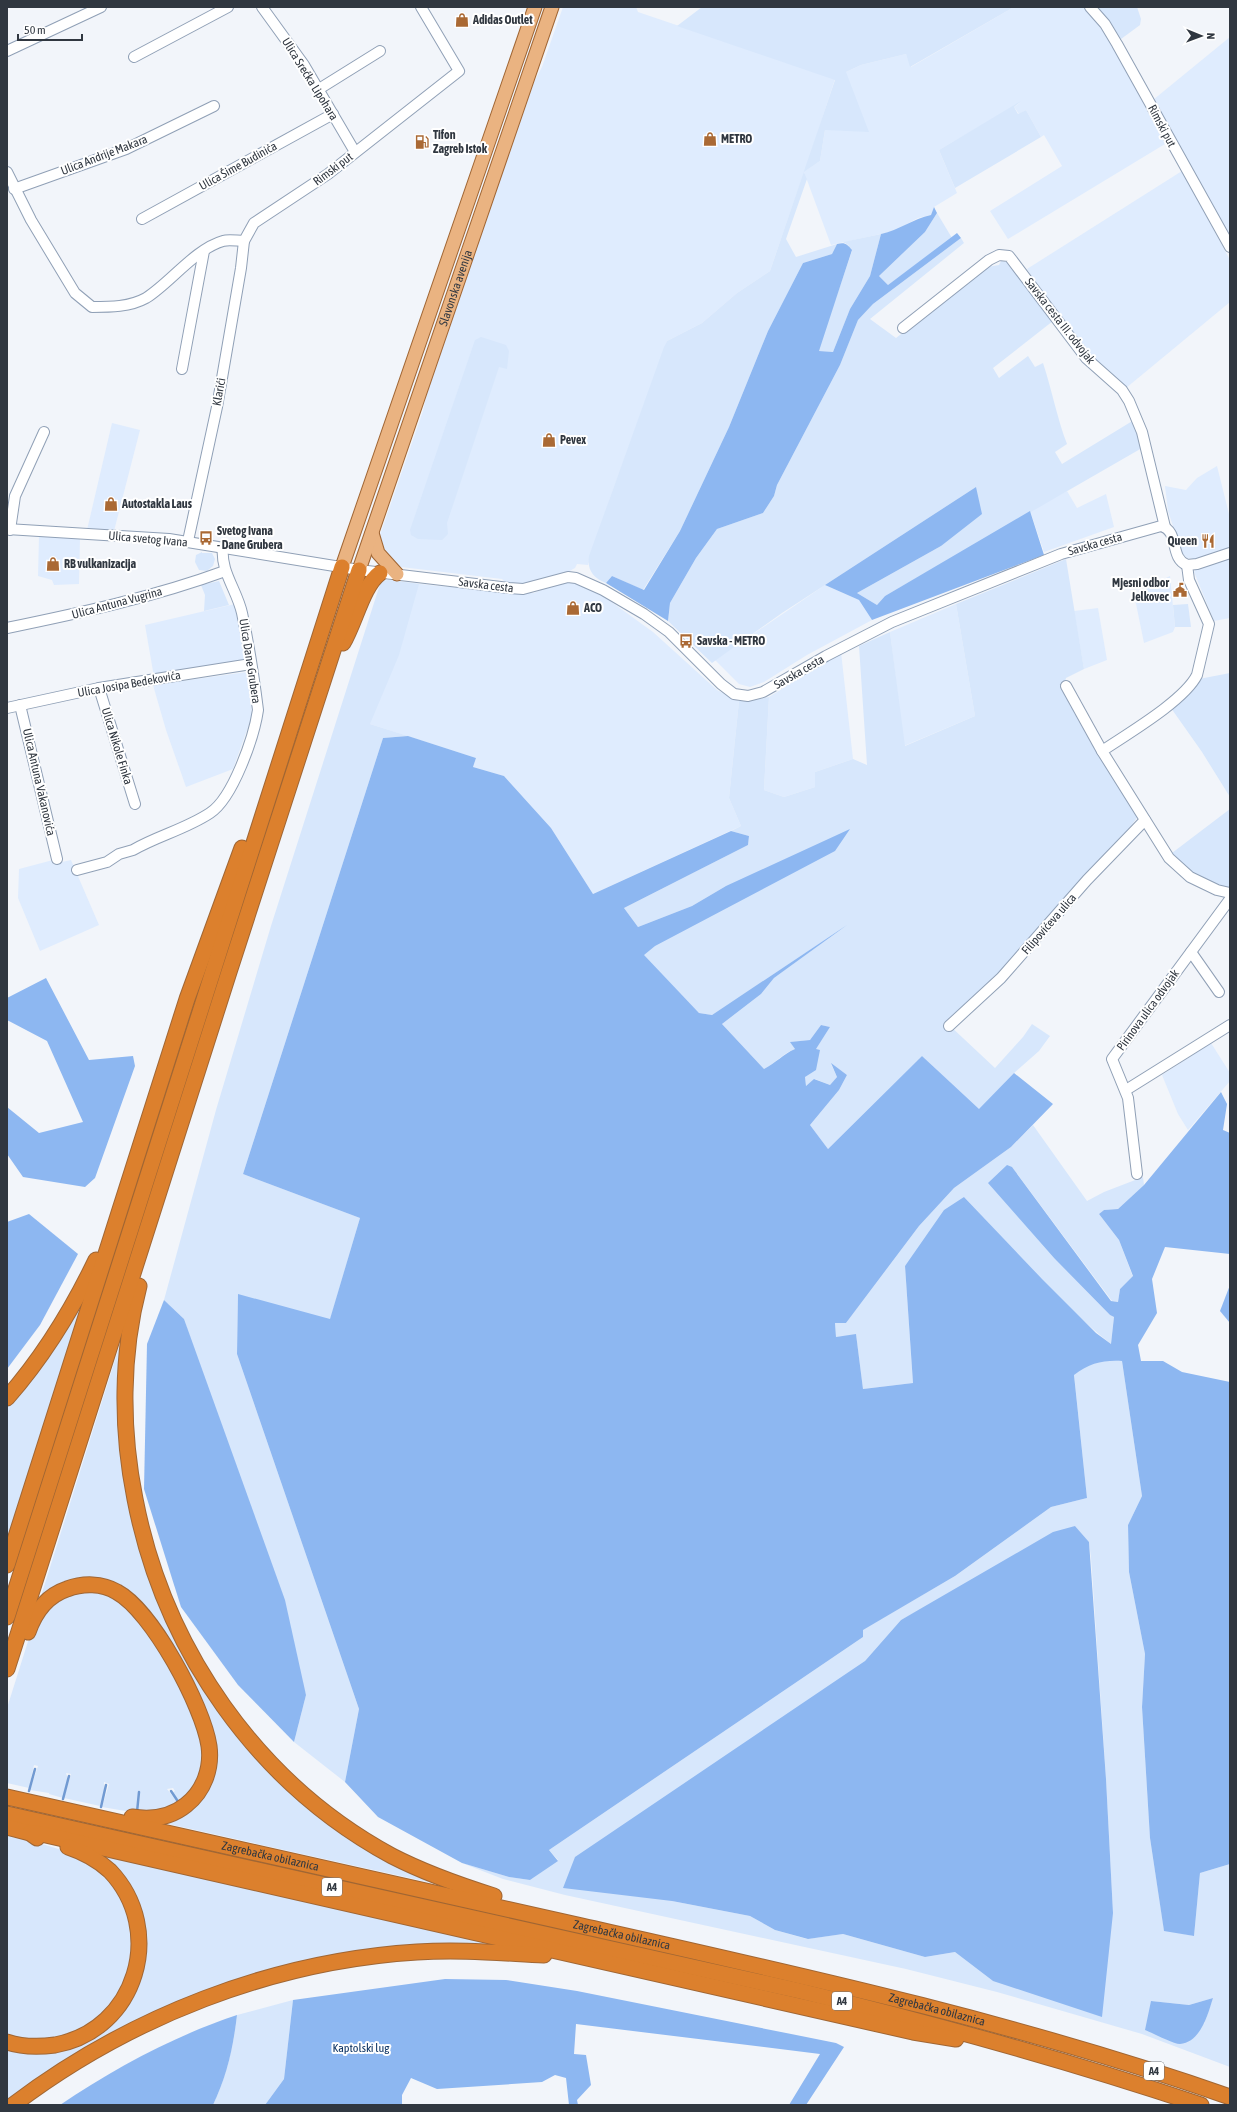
<svg xmlns="http://www.w3.org/2000/svg" width="1237" height="2112" font-family="'Asap Condensed',sans-serif">
	<rect width="100%" height="100%" fill="#f2f5fa"/>
	<g fill="#dfecfe">
		<polygon points="563,7 636,7 638,12 835,79 805,171 820,161 825,130 846,72 861,65 906,54 911,67 1014,7 1084,7 1095,19 1116,52 1165,144 1008,239 990,211 1062,166 1044,135 1041,137 1026,110 1019,114 1014,107 1021,102 939,150 957,193 934,207 931,215 918,218 894,231 831,245 804,172 770,271 737,293 702,323 667,341 610,498 588,565 577,564 575,568 566,573 525,584 506,583 502,579 401,567 390,562 380,543 380,535 423,411 430,379 534,82 542,67"/>
		<polygon points="1230,37 1230,241 1153,100"/>
		<polygon points="1182,171 1230,260 1230,302 1126,388 1093,359 1047,300 1027,269"/>
		<polygon points="112,423 140,430 114,531 87,530"/>
		<polygon points="1217,466 1230,518 1230,548 1194,559 1187,558 1182,553 1168,511 1165,486 1186,490 1197,478"/>
		<polygon points="1067,491 1077,508 1106,494 1114,527 1044,552 1030,511"/>
		<polygon points="39,536 80,538 79,584 54,585 52,580 38,576"/>
		<polygon points="1230,558 1230,618 1214,621 1194,572 1196,569"/>
		<polygon points="1170,576 1175,627 1173,632 1144,643 1134,594"/>
		<polygon points="388,580 437,586 534,593 566,580 581,580 653,632 717,690 739,701 729,798 741,826 593,894 551,828 504,776 473,767 476,758 370,724"/>
		<polygon points="825,585 859,600 872,620 807,655 764,682 750,687 739,684 715,660"/>
		<polygon points="235,604 245,657 244,661 154,677 145,625"/>
		<polygon points="956,604 975,716 904,746 890,632"/>
		<polygon points="1098,608 1107,660 1084,669 1074,611"/>
		<polygon points="841,652 853,759 815,772 815,787 784,797 764,790 769,697"/>
		<polygon points="247,672 252,716 233,769 186,787 166,730 153,685"/>
		<polygon points="53,860 60,860 62,862 71,860 99,925 40,951 18,898 19,869"/>
		<polygon points="1211,1043 1230,1073 1230,1081 1188,1130 1178,1114 1162,1075"/>
	</g>
	<g fill="#d7e7fc" fill-rule="evenodd">
		<path d="M702,7H1014L910,67L906,54L861,65L846,72L869,132L825,130L820,161L804,172L807,179L786,239L796,257L837,244L832,254L803,263L768,331L729,427L680,531L643,590L612,576L606,583C593,578 587,570 589,556L664,347L667,341L702,323L737,293L770,271L835,80L677,26Z"/>
		<polygon points="1098,7 1137,7 1141,19 1140,25 1121,39"/>
		<polygon points="1021,101 1014,107 1018,114 1026,110 1041,137 955,188 939,150"/>
		<polygon points="937,213 952,238 888,285 879,276 925,232"/>
		<polygon points="881,234 870,276 850,309 833,352 818,351 852,251 848,245 843,242"/>
		<path d="M961,238L964,243L870,319L896,338L987,267L999,265L1001,261L1008,262L1053,321L993,368L999,378L1028,356L1035,367L1043,363C1052,390 1057,418 1067,444L1055,452L1062,464L1134,420L1142,448L885,596L877,605L857,593L941,546L976,487L782,613L712,663L668,621L670,603L696,558L717,529L763,513L774,496L777,485L840,365L858,320L873,304Z"/>
		<polygon points="481,337 506,345 509,351 507,369 499,367 447,523 448,534 442,540 418,539 411,535 410,530 475,340"/>
		<polygon points="202,552 202,553 212,553 215,559 213,566 207,571 199,570 195,562 196,555"/>
		<path d="M1066,559L1084,669L1066,678L1064,685L1139,815L1128,830L1102,857L1020,952L948,1024L995,1068L1023,1037L1032,1024L1050,1036L1039,1051L1014,1073L979,1110L922,1056L828,1149L810,1125L839,1090L847,1075L831,1064L837,1077L830,1085L815,1079L806,1086L805,1077L820,1050H815L830,1027L821,1025L810,1040L791,1042L795,1049C783,1053 776,1063 764,1069L722,1024L761,994L774,978L837,932L712,1015L699,1013L643,955L726,886L692,906L638,927L624,908L748,845L749,836L731,831L741,826L729,798L739,701H750L769,697L764,790L784,797L815,787V772L853,759L867,765L859,646L890,632L905,746L975,716L956,604Z"/>
		<polygon points="388,580 419,584 399,655 370,724 408,736 383,738 243,1174 360,1218 330,1320 238,1295 237,1354 359,1709 345,1782 294,1742 306,1695 184,1319 164,1300 216,1110 271,926 381,581"/>
		<polygon points="219,581 229,605 204,611 205,595 201,585"/>
		<polygon points="1188,604 1191,627 1175,627 1173,605"/>
		<polygon points="1230,673 1230,797 1202,752 1171,708 1199,679"/>
		<polygon points="1230,809 1230,889 1219,886 1187,871 1172,853"/>
		<path d="M1033,1125L1087,1201L1104,1192L1143,1177L1144,1185L1118,1209L1104,1210L1099,1214L1119,1240L1133,1277L1120,1289L1118,1302L1112,1301L1012,1167L1055,1259L1110,1315L1114,1317L1111,1344C1057,1301 1012,1247 964,1197L905,1266L913,1383L863,1389L856,1335L836,1337L835,1323H846L919,1226L954,1188L1011,1147Z"/>
		<polygon points="89,1283 7,1549 7,1405"/>
		<polygon points="125,1328 121,1383 158,1598 282,1781 441,1885 164,1823 194,1806 211,1728 122,1587 41,1596"/>
		<path d="M1106,1360L1122,1361L1142,1496L1128,1525L1129,1572L1145,1654L1142,1707L1150,1838L1164,1930L1194,1936L1200,1873L1230,1864V2067L1142,2034L997,1992L906,1969L565,1895L503,1879L462,1863L509,1877L530,1880L558,1860L549,1850L863,1637L862,1630L955,1576L1051,1507L1087,1498L1074,1374L1089,1364ZM1075,1526L1089,1542L1091,1558L1106,1779L1113,1913L993,1981L955,1952L925,1957L843,1934L807,1939L775,1930L750,1916L672,1901L865,1661L901,1620ZM1213,1998L1204,2024L1151,2001L1189,2005Z"/>
		<polygon points="83,1590 116,1597 150,1633 192,1710 204,1755 200,1780 180,1804 172,1793 175,1791 173,1788 167,1789 179,1804 167,1810 138,1814 138,1805 137,1813 102,1807 109,1784 104,1782 104,1793 100,1806 64,1798 71,1774 66,1773 68,1779 63,1798 49,1794 49,1793 30,1790 38,1766 34,1765 29,1788 7,1783 7,1708 30,1635 51,1603"/>
		<polygon points="24,1808 810,1984 908,2008 908,2011 24,1811"/>
		<polygon points="7,1836 15,1838 16,1836 75,1854 106,1876 128,1909 134,1955 121,1992 96,2022 62,2038 34,2041 7,2036"/>
		<polygon points="97,1852 515,1946 486,1946 241,1981 7,2104 7,2047 13,2049 109,2025 145,1939"/>
		<path d="M293,2000L284,2079L265,2105H213C227,2074 233,2049 237,2015Z"/>
	</g>
	<g fill="#8db7f1">
		<path d="M934,207L937,213L925,232L879,276L888,285L957,233L961,238L873,304L858,320L840,365L777,485L774,496L763,513L717,529L696,558L670,603L668,621L606,583L612,576L644,590L680,531L729,427L768,331L803,263L832,254L837,244C845,242 847,244 852,250L819,351L833,352L850,309L870,276L881,234C899,230 913,219 931,215Z"/>
		<polygon points="976,487 982,514 941,546 857,593 877,605 885,596 1030,511 1044,555 872,620 859,600 825,585"/>
		<path d="M408,736L476,758L473,767L504,776L551,828L593,894L731,831L749,836L748,845L624,908L638,927L692,906L726,886L850,829L835,851L655,946L644,955L699,1013L712,1015L847,925L774,978L761,994L722,1024L764,1069C776,1063 783,1054 795,1049L790,1042L810,1040L821,1025L830,1027L816,1049L820,1050L816,1070L805,1077L806,1086L814,1079L830,1085L837,1077L831,1063L847,1075L839,1090L810,1125L828,1149L922,1056L979,1109L1014,1073L1053,1104L1011,1147L954,1188L919,1226L846,1323H835L836,1337L856,1334L863,1389L913,1383L905,1266L944,1210L964,1197L1042,1279L1096,1333L1111,1344L1114,1317L1110,1315L1055,1259L988,1183L1007,1165L1012,1167L1111,1301L1118,1302L1120,1289L1133,1276L1119,1240L1099,1214L1104,1210L1118,1209L1144,1185L1221,1092L1227,1104L1223,1130L1230,1133V1254L1165,1247L1152,1279L1157,1313L1138,1345L1141,1361H1163L1182,1372L1230,1382V1864L1200,1873L1194,1936L1164,1931L1150,1838L1142,1707L1145,1654L1129,1572L1128,1525L1142,1496L1122,1361C1103,1360 1090,1363 1074,1375L1087,1498L1051,1507L955,1576L863,1630V1637L549,1850L558,1861L530,1880L509,1877L462,1863L378,1817L345,1782L359,1709L237,1354L238,1294L330,1319L360,1218L243,1174L383,738Z"/>
		<polygon points="46,978 89,1060 133,1056 135,1066 95,1178 85,1187 23,1177 7,1154 7,1107 39,1133 83,1122 47,1041 7,1020 7,998"/>
		<polygon points="29,1214 78,1254 40,1325 7,1369 7,1222"/>
		<polygon points="1230,1285 1230,1323 1220,1311"/>
		<polygon points="164,1300 184,1319 285,1600 306,1695 294,1742 238,1685 181,1607 144,1489 147,1344"/>
		<polygon points="1075,1526 1089,1542 1106,1779 1113,1913 1102,2017 993,1981 955,1952 925,1957 843,1934 808,1939 775,1930 750,1916 672,1901 563,1888 575,1857 865,1661 901,1620 1053,1532"/>
		<polygon points="445,1979 506,1980 577,1991 836,2043 844,2047 806,2105 789,2105 820,2054 576,2024 574,2054 586,2055 591,2085 577,2100 578,2105 569,2105 566,2078 555,2075 542,2082 437,2089 411,2078 402,2095 402,2105 265,2105 284,2079 293,2000"/>
		<path d="M1213,1998C1208,2014 1201,2042 1180,2044C1173,2044 1153,2033 1145,2030L1151,2001L1189,2005Z"/>
		<path d="M237,2015C233,2049 227,2075 213,2105H60C115,2068 174,2036 237,2015Z"/>
	</g>
	<g fill="none" stroke-linecap="round" stroke-linejoin="round">
		<g stroke="#719ad2" stroke-width="2.5">
			<polyline points="29,1791 35,1769"/>
			<polyline points="171,1791 179,1803"/>
			<polyline points="63,1799 69,1776"/>
			<polyline points="101,1807 106,1785"/>
			<polyline points="137,1812 139,1792"/>
		</g>
		<defs>
			<g id="minor">
				<polyline points="262,7 304,65 355,152"/>
				<polyline points="1090,7 1105,24 1117,44 1230,247"/>
				<polyline points="7,51 101,7"/>
				<polyline points="134,57 228,7"/>
				<polyline points="319,89 380,51"/>
				<path d="M7,172L31,220L75,293L92,307C110,307 130,307 146,298C170,283 195,249 223,241C229,239 237,241 244,241L254,223L328,174L459,71L421,7"/>
				<polyline points="14,189 126,149 214,106"/>
				<polyline points="142,219 333,114"/>
				<polyline points="903,328 989,260 999,255 1009,256 1086,358 1122,390 1129,401 1142,432 1165,527"/>
				<polyline points="182,369 204,251"/>
				<path d="M7,529L169,539L359,570L509,588L523,589L568,577L576,578L603,590L644,614L669,632L721,684L734,694L748,696L763,692L826,656L892,622L1061,554L1161,526C1180,531 1169,558 1187,565L1197,564L1230,553"/>
				<polyline points="10,530 15,496 44,432"/>
				<polyline points="188,541 217,407 241,268 244,241"/>
				<path d="M1187,565L1189,580L1209,624L1197,675C1184,701 1127,734 1102,751L1169,858L1190,877L1217,890L1230,893"/>
				<path d="M7,628C80,613 154,597 225,571"/>
				<polyline points="1066,686 1102,751"/>
				<polyline points="99,688 135,804"/>
				<polyline points="20,705 57,859"/>
				<polyline points="7,708 99,688 251,664"/>
				<path d="M77,870L107,862L119,854L133,850C157,836 186,829 210,813C233,798 254,737 258,710C254,678 249,645 242,613C237,590 220,571 223,547"/>
				<polyline points="1191,952 1219,992"/>
				<polyline points="949,1026 1001,978 1087,880 1145,820"/>
				<polyline points="1126,1090 1230,1025"/>
				<polyline points="1137,1174 1128,1098 1112,1059 1230,899"/>
			</g>
			<g id="major">
				<polyline points="372,533 378,553 397,574"/>
				<polyline points="342,567 535,7"/>
				<path id="s1" d="M359,570L552,7"/>
			</g>
			<g id="highway">
				<path d="M343,643C355,623 363,585 380,573"/>
				<path d="M139,1286C121,1354 121,1430 135,1499C164,1649 257,1783 392,1856C425,1873 459,1885 494,1896"/>
				<path d="M7,1398C43,1357 72,1310 96,1260"/>
				<polyline points="7,1565 187,999 242,848"/>
				<polyline points="7,1617 342,567"/>
				<path d="M28,1632C35,1612 46,1596 67,1589C83,1583 102,1583 117,1592C152,1611 203,1706 209,1746C212,1768 204,1791 186,1805C170,1818 151,1820 132,1817"/>
				<polyline points="7,1669 229,972 359,570"/>
				<path id="s2" d="M7,1797C198,1840 390,1883 582,1926C800,1975 1019,2023 1230,2097"/>
				<path d="M7,1814L800,1991C936,2024 1069,2061 1201,2105"/>
				<polyline points="7,1827 30,1833 37,1838"/>
				<polyline points="30,1833 37,1833 913,2032 956,2039"/>
				<path d="M7,2042C22,2047 40,2047 55,2045C137,2030 166,1930 110,1871C98,1860 83,1852 68,1847"/>
				<path d="M13,2105C129,2017 272,1961 417,1952C460,1949 502,1953 544,1955"/>
			</g>
		</defs>
		<use href="#minor" stroke="#90a0b6" stroke-width="12"/>
		<use href="#major" stroke="#a06634" stroke-width="15"/>
		<use href="#highway" stroke="#a06634" stroke-width="17"/>
		<use href="#minor" stroke="#fff" stroke-width="10"/>
		<use href="#major" stroke="#eab381" stroke-width="13"/>
		<use href="#highway" stroke="#dc802d" stroke-width="15"/>
	</g>
	<defs>
		<symbol id="shop-bare" viewBox="-9 -9 18 18"><path d="M-5-2.5h2.3a2.7 3.5 0 0 1 5.4 0H5L5.5 6h-11ZM-1.5-2.5h3a1.5 2.3 0 0 0-3 0Z" fill="#aa6934" stroke="#fff" stroke-width="2.5" paint-order="stroke"/></symbol>
		<symbol id="fuel-bare" viewBox="-9 -9 18 18"><path d="M-5.5-6h7V0h2V4h1.3V-2.5L3-4.5l.8-.8L6-3V5H2.5V1h-1V6h-7ZM-4.2-4.7v3.2H.2V-4.7Z" fill="#aa6934" stroke="#fff" stroke-width="2.5" paint-order="stroke"/></symbol>
		<symbol id="bus-bare" viewBox="-9 -9 18 18"><path d="M-5-6H5V4H4V6H2V4H-2V6H-4V4H-5ZM-3.5-4V0h7V-4ZM-3.5 1.2v1.5H-2V1.2ZM2 1.2v1.5H3.5V1.2Z" fill="#aa6934" stroke="#fff" stroke-width="2.5" paint-order="stroke"/></symbol>
		<symbol id="restaurant-bare" viewBox="-9 -9 18 18"><path d="M-5-6h1v4h1v-4h1v4h1v-4h1v5L-1.5 .5V6h-2V.5L-5-1ZM5-6V6H3V1.5H1.5Q1.5-4 5-6Z" fill="#aa6934" stroke="#fff" stroke-width="2.5" paint-order="stroke"/></symbol>
		<symbol id="civic-bare" viewBox="-9 -9 18 18"><path d="M-.6-6.5H3V-4.5H.6V-3L4-1V1h2V6H-6V1h2V-1L-.6-3ZM-1.2 2.5V6h2.4V2.5Z" fill="#aa6934" stroke="#fff" stroke-width="2.5" paint-order="stroke"/></symbol>
	</defs>
	<g fill-rule="evenodd">
		<use href="#shop-bare" x="452" y="10" width="20" height="20"/>
		<use href="#shop-bare" x="700" y="129" width="20" height="20"/>
		<use href="#fuel-bare" x="412" y="132" width="20" height="20"/>
		<use href="#shop-bare" x="539" y="430" width="20" height="20"/>
		<use href="#shop-bare" x="101" y="494" width="20" height="20"/>
		<use href="#bus-bare" x="196" y="528" width="20" height="20"/>
		<use href="#restaurant-bare" x="1198" y="531" width="20" height="20"/>
		<use href="#shop-bare" x="43" y="554" width="20" height="20"/>
		<use href="#civic-bare" x="1170" y="580" width="20" height="20"/>
		<use href="#shop-bare" x="563" y="598" width="20" height="20"/>
		<use href="#bus-bare" x="676" y="631" width="20" height="20"/>
	</g>
	<g text-anchor="middle" stroke-width="4" stroke-linejoin="round" paint-order="stroke">
		<g fill="#fff" stroke="#6e7379" stroke-width="1">
			<rect x="322" y="1878" width="20" height="18" rx="3"/>
			<rect x="832" y="1992" width="20" height="18" rx="3"/>
			<rect x="1144" y="2062" width="20" height="18" rx="3"/>
		</g>
		<g font-size="11" font-weight="bold" fill="#303740">
			<text x="332" y="1891">A4</text>
			<text x="842" y="2005">A4</text>
			<text x="1154" y="2075">A4</text>
		</g>
		<g font-size="12" font-weight="bold" fill="#303740" stroke="#fff" text-anchor="start">
			<text x="473" y="24">Adidas Outlet</text>
			<text x="433" y="139">Tifon<tspan x="433" dy="14">Zagreb Istok</tspan></text>
			<text x="721" y="143">METRO</text>
			<text x="560" y="444">Pevex</text>
			<text x="122" y="508">Autostakla Laus</text>
			<text x="217" y="535">Svetog Ivana<tspan x="217" dy="14">- Dane Grubera</tspan></text>
			<text x="1197" y="545" text-anchor="end">Queen</text>
			<text x="64" y="568">RB vulkanizacija</text>
			<text x="1169" y="587" text-anchor="end">Mjesni odbor<tspan x="1169" dy="14">Jelkovec</tspan></text>
			<text x="584" y="612">ACO</text>
			<text x="697" y="645">Savska - METRO</text>
		</g>
		<g font-size="12" fill="#303740" stroke="#fff">
			<text transform="translate(310 79) rotate(58)" y="4">Ulica Srećka Lipohara</text>
			<text transform="translate(1162 126) rotate(62)" y="4">Rimski put</text>
			<text transform="translate(104 155) rotate(-21)" y="4">Ulica Andrije Makara</text>
			<text transform="translate(238 166) rotate(-29)" y="4">Ulica Šime Budinića</text>
			<text transform="translate(333 169) rotate(-37)" y="4">Rimski put</text>
			<text dy="4" stroke="none"><textPath href="#s1" startOffset="298">Slavonska avenija</textPath></text>
			<text transform="translate(1060 321) rotate(52)" y="4">Savska cesta III. odvojak</text>
			<text transform="translate(219 392) rotate(-80)" y="4">Klarići</text>
			<text transform="translate(148 539) rotate(5)" y="4">Ulica svetog Ivana</text>
			<text transform="translate(1095 544) rotate(-16)" y="4">Savska cesta</text>
			<text transform="translate(486 585) rotate(7)" y="4">Savska cesta</text>
			<text transform="translate(117 603) rotate(-15)" y="4">Ulica Antuna Vugrina</text>
			<text transform="translate(250 661) rotate(81)" y="4">Ulica Dane Grubera</text>
			<text transform="translate(799 672) rotate(-30)" y="4">Savska cesta</text>
			<text transform="translate(129 684) rotate(-10)" y="4">Ulica Josipa Bedekovića</text>
			<text transform="translate(117 746) rotate(73)" y="4">Ulica Nikole Finka</text>
			<text transform="translate(39 782) rotate(77)" y="4">Ulica Antuna Vakanovića</text>
			<text transform="translate(1049 924) rotate(-49)" y="4">Filipovićeva ulica</text>
			<text transform="translate(1148 1010) rotate(-54)" y="4">Pirinova ulica odvojak</text>
			<text dy="4" stroke="none"><textPath href="#s2" startOffset="270">Zagrebačka obilaznica</textPath></text>
			<text dy="4" stroke="none"><textPath href="#s2" startOffset="630">Zagrebačka obilaznica</textPath></text>
			<text dy="4" stroke="none"><textPath href="#s2" startOffset="954">Zagrebačka obilaznica</textPath></text>
		</g>
		<g font-size="12" fill="#032b5d" stroke="#fff">
			<text x="361" y="2052">Kaptolski lug</text>
		</g>
	</g>
	<rect width="1237" height="2112" fill="none" stroke="#303740" stroke-width="16"/>
	<g transform="translate(1201 36) rotate(91)" stroke="#ffffff" stroke-width="3" paint-order="stroke">
	<path d="M0-3L7 15L0 10L-7 15Z" fill="#303740"/>
	<text y="-6" font-size="11" font-weight="bold" text-anchor="middle" fill="#303740">N</text>
	</g>
	<path d="M18 34v6h64v-6" fill="none" stroke="#303740" stroke-width="2"/>
	<text x="24" y="34" font-size="12" fill="#303740" stroke="#ffffff" stroke-width="3" paint-order="stroke">50 m</text>
</svg>
